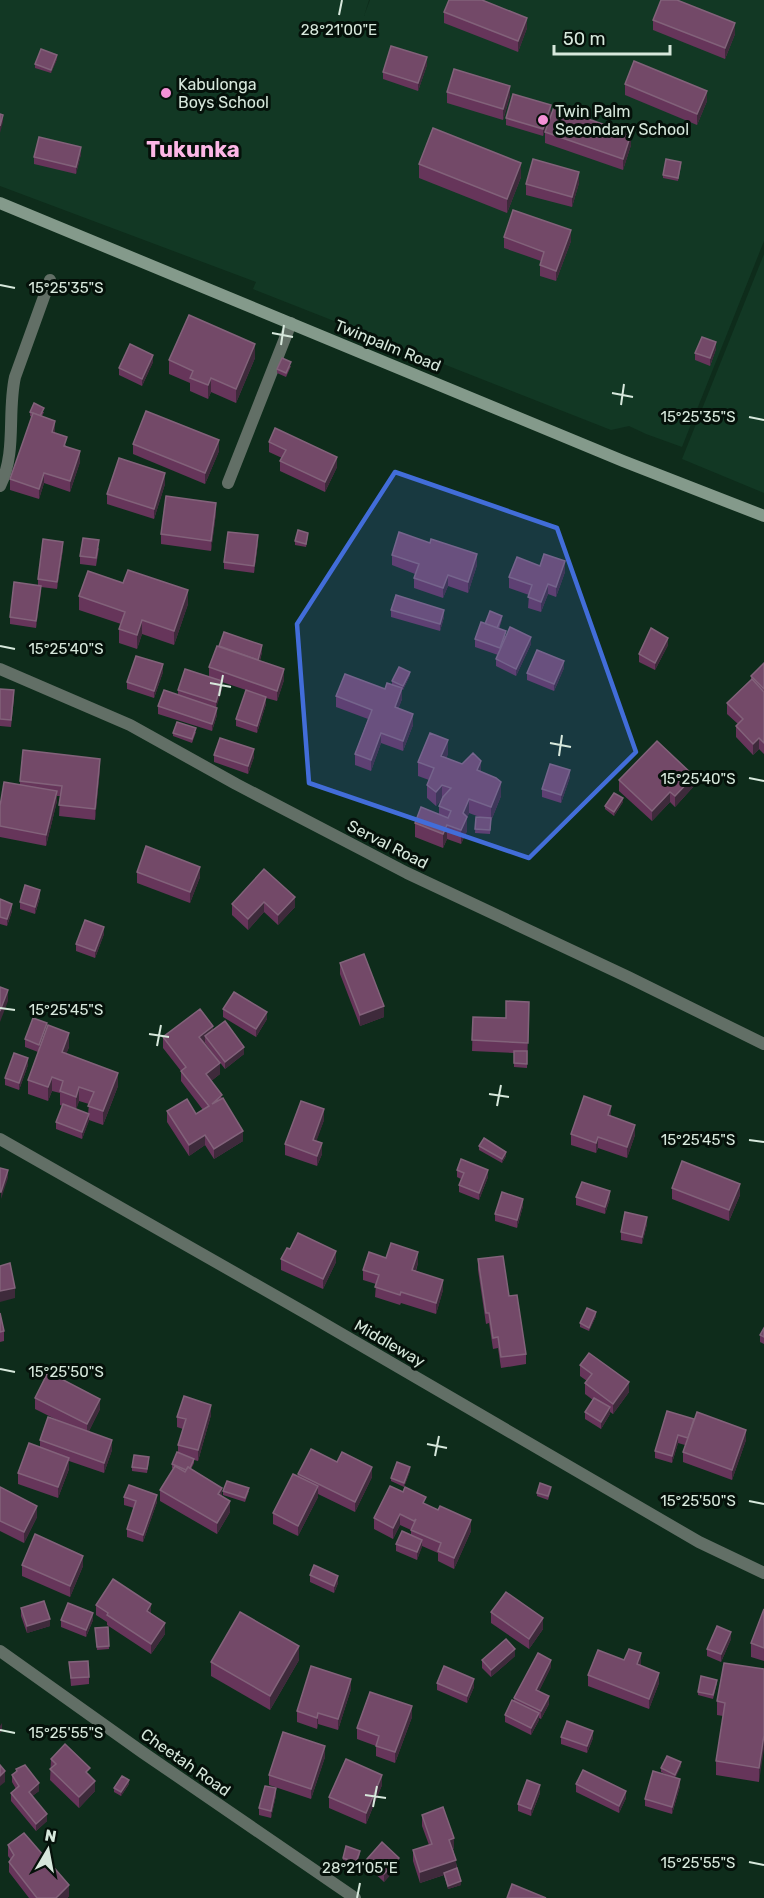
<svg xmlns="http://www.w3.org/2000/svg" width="764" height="1898" font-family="Rubik,sans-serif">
	<rect width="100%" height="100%" fill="#0e2c1b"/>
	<g fill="#123824">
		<polygon points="0,0 369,0 364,16 370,0 764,0 764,241 682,447 646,434 629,426 611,430 253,289 256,282 0,186"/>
		<polygon points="764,254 764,493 682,459"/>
	</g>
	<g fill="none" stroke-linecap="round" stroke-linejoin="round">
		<g stroke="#626f66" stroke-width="12">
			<polyline points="228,483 291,323"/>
			<path d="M0,486C17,452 7,413 15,377L50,280"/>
			<polyline points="0,669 130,725 236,784 407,873 628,977 764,1044"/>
			<polyline points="0,1139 309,1315 699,1542 764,1573"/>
			<polyline points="0,1651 142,1752 355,1898"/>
		</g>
		<polyline stroke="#849a8b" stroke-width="12" points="0,203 623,461 764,516"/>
	</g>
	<g fill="#66355a" fill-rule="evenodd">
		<polygon points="444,12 527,28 518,52 444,23"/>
		<polygon points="653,20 735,34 725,59 653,30"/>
		<polygon points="57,59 51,73 35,68 35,64"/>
		<polygon points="427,65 418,91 383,79 383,72"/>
		<polygon points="625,84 707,101 697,125 625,95"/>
		<polygon points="447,92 510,96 503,120 447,103"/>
		<polygon points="551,113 543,136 506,125 506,118"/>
		<polygon points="545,132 631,145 623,170 545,143"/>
		<polygon points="81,154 76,174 34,164 34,157"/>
		<polygon points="419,164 521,177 507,213 419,178"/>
		<polygon points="681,166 678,181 663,178 663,175"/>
		<polygon points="579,183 572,207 526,195 526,184"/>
		<polygon points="504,237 571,241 556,281 540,276 540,265 541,261 504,248"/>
		<polygon points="716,349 710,366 695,360 695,353"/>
		<polygon points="255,358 236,403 211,392 208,399 190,391 190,383 169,374 169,360"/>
		<polygon points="153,362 142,386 119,375 119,368"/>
		<polygon points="291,366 286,377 277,373 277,369"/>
		<polygon points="30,412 44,412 42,416 55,432 55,433 80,462 70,492 44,483 39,499 10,490 10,479 32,417 30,416"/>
		<polygon points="269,442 337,467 325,492 280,471 280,461 282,458 269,452"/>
		<polygon points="133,444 219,451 205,484 133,454"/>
		<polygon points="165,484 154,519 107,504 107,494"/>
		<polygon points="216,513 211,551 161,544 161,534"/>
		<polygon points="308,536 306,547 295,545 295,541"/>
		<polygon points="258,543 254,573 224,569 224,562"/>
		<polygon points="99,548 96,566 80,564 80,556"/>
		<polygon points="63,549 57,589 41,587 36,628 10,624 10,617 38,585 38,579"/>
		<polygon points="392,555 477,565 468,593 448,586 443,598 414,588 414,578 415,574 392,565"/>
		<polygon points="540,566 565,572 556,597 548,594 541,612 528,608 529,595 509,588 509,577"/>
		<polygon points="79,596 188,604 174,645 142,634 137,649 119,643 119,629 121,624 79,610"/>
		<polygon points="391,610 444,617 440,631 391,617"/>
		<polygon points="502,619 499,629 506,637 531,644 516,676 496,666 496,659 498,655 475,647 475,639 485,624"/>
		<polygon points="668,645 655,670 639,662 639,654"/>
		<polygon points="262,652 260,661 284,680 277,701 266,698 266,704 257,733 236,726 236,719 246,690 222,682 222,689 216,707 217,715 212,731 158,714 158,706 178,695 178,690 209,677 209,667"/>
		<polygon points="764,663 764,754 759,749 753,755 736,737 736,726 738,724 727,714 727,703 751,680 751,676"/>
		<polygon points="564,668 554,691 527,680 527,673"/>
		<polygon points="163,672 154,698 127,689 127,682"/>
		<polygon points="410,675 403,690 402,689 402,699 398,709 413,725 403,751 381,743 371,771 355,765 355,754 368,719 336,707 336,696 385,689 392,685 392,681"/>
		<polygon points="0,689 14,698 11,727 0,726"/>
		<polygon points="196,732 192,743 173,736 173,733"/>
		<polygon points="448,754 446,758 481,772 501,796 491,821 490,834 475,833 476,817 482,818 469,813 467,818 467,831 461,844 447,839 443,848 415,837 415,823 439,815 439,806 442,799 436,806 427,798 427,785 429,780 418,776 418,762"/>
		<polygon points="214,755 254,757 248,774 214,762"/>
		<polygon points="100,769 95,820 59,816 60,796 57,796 57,801 46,846 0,837 0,806 20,785 20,781"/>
		<polygon points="570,777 561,803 542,797 542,789"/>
		<polygon points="619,780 694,786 675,807 670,802 652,821 619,791"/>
		<polygon points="623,802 614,816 605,809 605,806"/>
		<polygon points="264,869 295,907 278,925 264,912 248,930 232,915 232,904"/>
		<polygon points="137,872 200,877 190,903 137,883"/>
		<polygon points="40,897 35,914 20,909 20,902"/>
		<polygon points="0,899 12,911 7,926 0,924"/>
		<polygon points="104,934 95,958 76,951 76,944"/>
		<polygon points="340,963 384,1017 360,1026 340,974"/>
		<polygon points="529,1002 527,1068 514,1067 514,1053 472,1051 473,1017 506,1018"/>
		<polygon points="223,1009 267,1019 256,1037 223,1017"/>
		<path d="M47,1028L69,1047L66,1054L118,1086L103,1125L89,1120L82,1139L56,1129V1122L63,1106L60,1105V1093L52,1091L48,1101L28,1094V1080L38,1052L25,1047V1039ZM79,1101L89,1104L88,1114L76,1109Z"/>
		<polygon points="213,1030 244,1054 225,1069 205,1043 204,1043 220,1074 211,1081 222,1098 243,1141 214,1159 205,1145 189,1156 167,1122 167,1111 196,1114 203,1110 181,1081 181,1071 163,1048 163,1037"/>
		<polygon points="28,1065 19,1090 5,1085 5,1078"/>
		<polygon points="611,1116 635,1135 627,1158 598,1148 596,1153 571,1145 571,1134"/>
		<polygon points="324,1120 316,1141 322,1154 317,1166 285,1155 285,1144"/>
		<polygon points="479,1146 506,1156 502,1163 479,1150"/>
		<polygon points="457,1170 488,1177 479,1200 459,1192 459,1185 461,1179 457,1177"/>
		<polygon points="672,1188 740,1195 729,1221 672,1199"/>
		<polygon points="576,1197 610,1198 605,1214 576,1205"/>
		<polygon points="523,1206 517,1228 495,1221 495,1214"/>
		<polygon points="647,1224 642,1244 621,1240 621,1232"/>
		<polygon points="386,1258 418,1263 416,1271 443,1290 436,1314 401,1303 400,1305 375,1297 376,1284 363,1280 363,1270"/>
		<polygon points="281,1259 336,1262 323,1289 281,1270"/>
		<polygon points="478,1259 509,1296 526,1354 526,1364 501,1368 498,1348 493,1349 489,1323 486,1324 478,1270"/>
		<polygon points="0,1313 4,1331 4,1341 0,1342"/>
		<polygon points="596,1316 589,1331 580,1327 580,1323"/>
		<polygon points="764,1328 764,1344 760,1342 760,1335"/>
		<polygon points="580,1365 629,1392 613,1414 610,1412 610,1414 601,1429 585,1419 585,1412 593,1400 585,1394 585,1383 587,1381 580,1376"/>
		<polygon points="35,1398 100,1409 89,1431 112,1450 104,1473 69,1461 69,1469 58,1498 18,1484 18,1473 40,1447 40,1440 59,1421 35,1409"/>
		<polygon points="667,1411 746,1440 732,1480 683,1462 683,1452 685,1445 678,1443 672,1463 655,1458 655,1451"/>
		<polygon points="211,1415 198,1461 194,1460 194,1463 191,1469 222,1497 230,1512 217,1534 160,1501 160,1490 173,1469 172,1468 172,1464 178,1452 178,1445 183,1429 177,1427 177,1417"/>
		<polygon points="149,1461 147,1473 132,1471 132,1467"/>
		<polygon points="337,1462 372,1477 355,1512 318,1494 318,1497 298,1536 273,1524 273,1513 298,1476 298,1474"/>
		<polygon points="410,1471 404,1487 391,1481 391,1478"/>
		<polygon points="0,1487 37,1517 24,1543 0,1531"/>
		<polygon points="551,1490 548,1500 537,1496 537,1493"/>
		<polygon points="223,1491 249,1491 245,1502 223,1495"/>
		<polygon points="124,1497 157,1502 143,1542 127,1537 127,1529 134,1508 124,1505"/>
		<polygon points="426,1504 471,1531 454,1569 438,1561 438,1553 422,1546 417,1560 396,1551 396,1544 411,1535 411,1530 400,1525 393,1539 374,1529 374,1518"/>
		<polygon points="22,1565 83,1566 70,1597 22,1576"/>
		<polygon points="310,1575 338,1583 334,1593 310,1582"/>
		<polygon points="96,1605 151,1614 165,1634 151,1654 107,1625 107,1622 96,1615"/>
		<polygon points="21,1608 50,1626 27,1633 21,1616"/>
		<polygon points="764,1609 764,1661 751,1657 751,1643"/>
		<polygon points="491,1612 543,1629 529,1649 491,1623"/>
		<polygon points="61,1620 93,1620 86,1637 61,1627"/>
		<polygon points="108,1627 109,1649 97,1650 95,1628"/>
		<polygon points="731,1639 721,1662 707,1656 707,1649"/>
		<polygon points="515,1656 491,1677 482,1668 482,1660"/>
		<polygon points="299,1660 270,1710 211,1676 211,1662"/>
		<polygon points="624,1660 641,1664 640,1665 659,1683 649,1709 588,1686 588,1675"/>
		<polygon points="69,1662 89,1677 89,1684 71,1686"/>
		<polygon points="551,1667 539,1691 549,1704 541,1719 539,1718 539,1720 531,1735 505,1722 505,1715 514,1701 514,1698"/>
		<polygon points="764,1669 759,1782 716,1775 716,1761 723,1716 717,1715 717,1701"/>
		<polygon points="437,1683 474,1687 467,1703 437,1690"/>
		<polygon points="717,1683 713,1699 698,1695 698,1692"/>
		<polygon points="351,1689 338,1730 318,1724 317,1729 297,1722 297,1711"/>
		<polygon points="412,1717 395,1763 376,1756 376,1746 357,1739 357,1728"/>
		<polygon points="561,1737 593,1738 587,1753 561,1744"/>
		<polygon points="325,1757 311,1799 269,1785 269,1775"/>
		<polygon points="51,1759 90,1775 95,1791 79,1808 50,1780"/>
		<polygon points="681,1766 675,1777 680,1786 672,1814 645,1806 645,1799 667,1775 661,1772 661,1768"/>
		<polygon points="16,1769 39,1791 32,1796 47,1821 36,1831 11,1801 11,1793 16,1789 12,1782 12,1775 16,1772"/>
		<polygon points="129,1784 121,1796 114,1792 114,1788"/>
		<polygon points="576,1784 626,1798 619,1813 576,1792"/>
		<polygon points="382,1785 366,1824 329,1808 329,1797"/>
		<polygon points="540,1793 531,1816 518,1811 518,1804"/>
		<polygon points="276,1795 271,1818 259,1815 259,1808"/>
		<polygon points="422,1815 454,1848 453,1849 461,1885 448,1889 444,1875 420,1883 413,1861 413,1850 429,1845 422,1826"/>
		<polygon points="8,1845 69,1896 67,1898 29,1898 9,1872 9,1862 11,1860 8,1856"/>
		<polygon points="360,1854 356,1866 343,1862 343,1858"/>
		<polygon points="367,1859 399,1865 384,1882 367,1866"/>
	</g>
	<g fill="#3e2a3b">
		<polygon points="527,18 527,28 518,52 518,41"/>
		<polygon points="735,23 735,34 725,59 725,48"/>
		<polygon points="57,55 57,59 51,73 51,70"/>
		<polygon points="427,57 427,65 418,91 418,83"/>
		<polygon points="510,86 510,96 503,120 503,109"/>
		<polygon points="707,91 707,101 697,125 697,114"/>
		<polygon points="551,105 551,113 543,136 543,129"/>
		<polygon points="3,115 3,122 0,133 0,126"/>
		<polygon points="631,134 631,145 623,170 623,159"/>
		<polygon points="81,147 81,154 76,174 76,167"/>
		<polygon points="521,163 521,177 507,213 507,199"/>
		<polygon points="579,172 579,183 572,207 572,197"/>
		<polygon points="571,230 571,241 556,281 556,271"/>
		<polygon points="716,342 716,349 710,366 710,358"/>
		<polygon points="255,344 255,358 236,403 236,389"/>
		<polygon points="153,355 153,362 142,386 142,379"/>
		<polygon points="211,378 211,392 208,399 208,385"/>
		<polygon points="55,421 55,432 52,443 52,432"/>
		<polygon points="219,440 219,451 205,484 205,473"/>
		<polygon points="80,451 80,462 70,492 70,481"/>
		<polygon points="337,457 337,467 325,492 325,482"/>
		<polygon points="44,473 44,483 39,499 39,489"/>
		<polygon points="165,473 165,484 154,519 154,509"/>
		<polygon points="216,503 216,513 211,551 211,541"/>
		<polygon points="258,535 258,543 254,573 254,566"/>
		<polygon points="63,542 63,549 57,589 57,582"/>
		<polygon points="477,554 477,565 468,593 468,582"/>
		<polygon points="565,561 565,572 556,597 556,587"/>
		<polygon points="448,575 448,586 443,598 443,588"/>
		<polygon points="548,584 548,594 541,612 541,602"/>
		<polygon points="41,586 41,593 36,628 36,621"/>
		<polygon points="188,590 188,604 174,645 174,631"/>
		<polygon points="444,610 444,617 440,631 440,624"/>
		<polygon points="142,620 142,634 137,649 137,635"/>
		<polygon points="531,637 531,644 516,676 516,669"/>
		<polygon points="668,638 668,645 655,670 655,663"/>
		<polygon points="262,645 262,652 258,667 258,660"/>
		<polygon points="564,661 564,668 554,691 554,684"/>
		<polygon points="163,664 163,672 154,698 154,691"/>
		<polygon points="284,669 284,680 277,701 277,691"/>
		<polygon points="410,672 410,675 403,690 403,686"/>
		<polygon points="222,681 222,689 216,709 216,702"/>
		<polygon points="402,688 402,699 395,718 395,707"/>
		<polygon points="266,697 266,704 257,733 257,726"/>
		<polygon points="217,708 217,715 212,731 212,724"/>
		<polygon points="413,714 413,725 403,751 403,741"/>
		<polygon points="381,733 381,743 371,771 371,760"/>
		<polygon points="759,738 759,749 753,755 753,744"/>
		<polygon points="448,740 448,754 441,770 441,756"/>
		<polygon points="254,749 254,757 248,774 248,766"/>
		<polygon points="100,759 100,769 95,820 95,809"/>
		<polygon points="481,761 481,775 477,770"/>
		<polygon points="570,770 570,777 561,803 561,795"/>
		<polygon points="694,776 694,786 675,807 675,796"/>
		<polygon points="501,782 501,796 491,821 491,807"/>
		<polygon points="442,785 442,799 436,806 436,792"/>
		<polygon points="57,791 57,801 46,846 46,835"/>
		<polygon points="670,792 670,802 652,821 652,811"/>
		<polygon points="623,798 623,802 614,816 614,812"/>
		<polygon points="469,799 469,813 467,818 467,831 461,844 461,830 463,813"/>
		<polygon points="447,825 447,839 443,848 443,834"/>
		<polygon points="200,867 200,877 190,903 190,892"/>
		<polygon points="40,890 40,897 35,914 35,907"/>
		<polygon points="295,897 295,907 278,925 278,915"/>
		<polygon points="264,902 264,912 248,930 248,919"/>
		<polygon points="12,904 12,911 7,926 7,919"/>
		<polygon points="104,927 104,934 95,958 95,951"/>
		<polygon points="8,990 8,1001 0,1022 0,1011"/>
		<polygon points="384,1006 384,1017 360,1026 360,1015"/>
		<polygon points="267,1012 267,1019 256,1037 256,1029"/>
		<polygon points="47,1023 47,1031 39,1052 39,1045"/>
		<polygon points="213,1026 213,1036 205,1036 205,1043 199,1047 199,1037"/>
		<polygon points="69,1033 69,1047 62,1066 62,1052"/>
		<polygon points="244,1047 244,1054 225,1069 225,1062"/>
		<polygon points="28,1058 28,1065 19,1090 19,1083"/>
		<polygon points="220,1063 220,1074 206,1085 206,1074"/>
		<polygon points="118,1073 118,1086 103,1125 103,1111"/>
		<polygon points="52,1077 52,1091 48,1101 48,1087"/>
		<polygon points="79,1087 79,1101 76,1111 76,1097"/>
		<polygon points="611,1106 611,1117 608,1115"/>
		<polygon points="324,1109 324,1120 313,1151 313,1140"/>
		<polygon points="89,1114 89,1121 82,1139 82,1132"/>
		<polygon points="635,1125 635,1135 627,1158 627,1147"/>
		<polygon points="243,1131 243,1141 214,1159 214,1149"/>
		<polygon points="205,1135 205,1145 189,1156 189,1145"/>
		<polygon points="598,1137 598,1148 596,1153 596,1143"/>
		<polygon points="322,1143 322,1154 317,1166 317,1156"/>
		<polygon points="506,1152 506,1156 502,1163 502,1159"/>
		<polygon points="8,1170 8,1178 1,1199 1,1192"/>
		<polygon points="488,1170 488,1177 479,1200 479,1193"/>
		<polygon points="740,1184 740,1195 729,1221 729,1210"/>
		<polygon points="610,1191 610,1198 605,1214 605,1207"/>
		<polygon points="523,1199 523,1206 517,1228 517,1220"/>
		<polygon points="647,1217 647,1224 642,1244 642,1237"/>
		<polygon points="336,1251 336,1262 323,1289 323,1279"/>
		<polygon points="418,1252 418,1263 412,1280 412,1270"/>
		<polygon points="443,1280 443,1290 436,1314 436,1303"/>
		<polygon points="15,1288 15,1298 0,1302 0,1291"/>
		<polygon points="596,1312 596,1316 589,1331 589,1328"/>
		<polygon points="629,1382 629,1392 613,1414 613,1404"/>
		<polygon points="100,1399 100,1409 87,1435 87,1424"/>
		<polygon points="211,1405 211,1415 198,1461 198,1450"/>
		<polygon points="610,1407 610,1414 601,1429 601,1422"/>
		<polygon points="746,1430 746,1440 732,1480 732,1470"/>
		<polygon points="678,1435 678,1443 672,1463 672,1456"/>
		<polygon points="112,1440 112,1450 104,1473 104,1463"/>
		<polygon points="69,1458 69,1469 58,1498 58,1487"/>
		<polygon points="372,1467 372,1477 355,1512 355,1502"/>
		<polygon points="410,1467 410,1471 404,1487 404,1483"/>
		<polygon points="318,1486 318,1497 298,1536 298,1526"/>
		<polygon points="222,1488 222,1498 218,1494"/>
		<polygon points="157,1495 157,1502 143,1542 143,1535"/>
		<polygon points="230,1501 230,1512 217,1534 217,1523"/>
		<polygon points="37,1506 37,1517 24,1543 24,1532"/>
		<polygon points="400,1514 400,1525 393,1539 393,1528"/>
		<polygon points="471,1520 471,1531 454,1569 454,1558"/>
		<polygon points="422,1540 422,1547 417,1560 417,1552"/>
		<polygon points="83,1556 83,1566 70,1597 70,1586"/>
		<polygon points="338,1576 338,1583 334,1593 334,1586"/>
		<polygon points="151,1604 151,1615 147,1611"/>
		<polygon points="93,1613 93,1620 86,1637 86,1630"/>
		<polygon points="543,1618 543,1629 529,1649 529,1639"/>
		<polygon points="50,1619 50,1626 27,1633 27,1626"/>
		<polygon points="165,1623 165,1634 151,1654 151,1644"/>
		<polygon points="731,1632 731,1639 721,1662 721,1654"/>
		<polygon points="299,1646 299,1660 270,1710 270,1696"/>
		<polygon points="515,1649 515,1656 491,1677 491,1670"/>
		<polygon points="641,1653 641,1664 637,1675 637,1664"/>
		<polygon points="551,1660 551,1667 536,1697 536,1690"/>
		<polygon points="659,1673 659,1683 649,1709 649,1699"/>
		<polygon points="351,1679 351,1689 338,1730 338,1719"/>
		<polygon points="474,1679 474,1687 467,1703 467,1696"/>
		<polygon points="549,1696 549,1704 541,1719 541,1711"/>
		<polygon points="412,1706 412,1717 395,1763 395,1752"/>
		<polygon points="318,1713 318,1724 317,1729 317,1718"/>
		<polygon points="539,1713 539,1720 531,1735 531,1728"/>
		<polygon points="2,1723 2,1731 0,1733 0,1726"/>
		<polygon points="593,1731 593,1738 587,1753 587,1746"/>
		<polygon points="764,1735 764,1749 759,1782 759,1768"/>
		<polygon points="325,1746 325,1757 311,1799 311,1789"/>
		<polygon points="681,1762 681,1766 675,1779 675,1775"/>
		<polygon points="5,1771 5,1782 0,1786 0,1776"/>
		<polygon points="382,1775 382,1785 366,1824 366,1813"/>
		<polygon points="680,1779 680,1786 672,1814 672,1807"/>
		<polygon points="129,1780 129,1784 121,1796 121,1792"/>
		<polygon points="95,1781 95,1791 79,1808 79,1797"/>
		<polygon points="39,1783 39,1791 29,1799 29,1792"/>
		<polygon points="540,1785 540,1793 531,1816 531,1809"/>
		<polygon points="276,1788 276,1795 271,1818 271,1811"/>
		<polygon points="626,1791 626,1798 619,1813 619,1806"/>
		<polygon points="47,1814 47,1821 36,1831 36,1824"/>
		<polygon points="454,1838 454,1848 449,1850 449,1840"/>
		<polygon points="399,1858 399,1865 384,1882 384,1874"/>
		<polygon points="456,1860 456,1870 444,1873 444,1875 420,1883 420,1872"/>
		<polygon points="461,1881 461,1885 448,1889 448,1886"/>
		<polygon points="69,1885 69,1896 67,1898 56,1898"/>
	</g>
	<g fill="#734968" stroke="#82627a" stroke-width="1.5">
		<polygon points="449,0 482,0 527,18 518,41 444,12"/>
		<polygon points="661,0 677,0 735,23 725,48 653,20"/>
		<polygon points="391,46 427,57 418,83 383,72"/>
		<polygon points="41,49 57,55 51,70 35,64"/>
		<polygon points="634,61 707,91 697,114 625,84"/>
		<polygon points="454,69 510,86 503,109 447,92"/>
		<polygon points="513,94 551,105 543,129 506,118"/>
		<polygon points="554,107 631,134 623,159 545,132"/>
		<polygon points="0,114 3,115 0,126"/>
		<polygon points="433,128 521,163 507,199 419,164"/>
		<polygon points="39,137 81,147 76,167 34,157"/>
		<polygon points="533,159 579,172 572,197 526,184"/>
		<polygon points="666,159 681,162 678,178 663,175"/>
		<polygon points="513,210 571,230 556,271 540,265 544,252 504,237"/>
		<polygon points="189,315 255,344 236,389 211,378 208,385 190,378 193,371 169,360"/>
		<polygon points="702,337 716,342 710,358 695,353"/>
		<polygon points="130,344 153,355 142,379 119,368"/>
		<polygon points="282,358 291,362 286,373 277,369"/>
		<polygon points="34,403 44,408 40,416 30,412"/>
		<polygon points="146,411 219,440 205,473 133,444"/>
		<polygon points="33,413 55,421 52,432 67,437 64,446 80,451 70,481 44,473 39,489 10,479"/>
		<polygon points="275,428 337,457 325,482 280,461 286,450 269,442"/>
		<polygon points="119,458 165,473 154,509 107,494"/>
		<polygon points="166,496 216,503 211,541 161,534"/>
		<polygon points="298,530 308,533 306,544 295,541"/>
		<polygon points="228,532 258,535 254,566 224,562"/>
		<polygon points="399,532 430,543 431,539 477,554 468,582 448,575 443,588 414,578 419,564 392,555"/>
		<polygon points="83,538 99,540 96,558 80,556"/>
		<polygon points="43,539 63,542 57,582 38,579"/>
		<polygon points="544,554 565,561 556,587 548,584 541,602 528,597 532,585 509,577 517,557 540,566"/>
		<polygon points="128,570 188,590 174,631 142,620 137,635 119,629 125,612 79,596 88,571 123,583"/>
		<polygon points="14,582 41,586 36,621 10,617"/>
		<polygon points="396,595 444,610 440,624 391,610"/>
		<polygon points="490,611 502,616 497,628 485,624"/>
		<polygon points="481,622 506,631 500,648 475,639"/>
		<polygon points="510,627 531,637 516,669 496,659"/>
		<polygon points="651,628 668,638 655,663 639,654"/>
		<polygon points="224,632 262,645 258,660 219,646"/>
		<polygon points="217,646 284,669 277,691 209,667"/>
		<polygon points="537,650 564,661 554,684 527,673"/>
		<polygon points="136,656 163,664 154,691 127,682"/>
		<polygon points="764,663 764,689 751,676"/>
		<polygon points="399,667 410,672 403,686 392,681"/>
		<polygon points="185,669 222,681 216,702 178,690"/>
		<polygon points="345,674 385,689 387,683 402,688 395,707 413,714 403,741 381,733 371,760 355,754 372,710 336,696"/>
		<polygon points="752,679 764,692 764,743 759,738 753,744 736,726 743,719 727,703"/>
		<polygon points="0,689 14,690 11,720 0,719"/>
		<polygon points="164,690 217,708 212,724 158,706"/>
		<polygon points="246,690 266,697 257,726 236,719"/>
		<polygon points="177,722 196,728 192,739 173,733"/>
		<polygon points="430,733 448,740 441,756 462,764 473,753 481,761 477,770 496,778 501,782 491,807 469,799 463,813 467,817 461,830 447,825 443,834 415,823 421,807 448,818 451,811 439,806 443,797 451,788 442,785 436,792 427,785 434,768 418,762"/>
		<polygon points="220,738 254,749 248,766 214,755"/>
		<polygon points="657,741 694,776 675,796 670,792 652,811 619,780"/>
		<polygon points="23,750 100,759 95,809 59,805 62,786 20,781"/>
		<polygon points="550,764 570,770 561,795 542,789"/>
		<polygon points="4,782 57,791 46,835 0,826 0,806"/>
		<polygon points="614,793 623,798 614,812 605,806"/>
		<polygon points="476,817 491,818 490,830 475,829"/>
		<polygon points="146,846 200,867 190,892 137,872"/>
		<polygon points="264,869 295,897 278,915 264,902 248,919 232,904"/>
		<polygon points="25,885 40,890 35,907 20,902"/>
		<polygon points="0,899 12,904 7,919 0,917"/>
		<polygon points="85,920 104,927 95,951 76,944"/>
		<polygon points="364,954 384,1006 360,1015 340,963"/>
		<polygon points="0,987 8,990 0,1011"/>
		<polygon points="234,992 267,1012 256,1029 223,1009"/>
		<polygon points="506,1001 529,1002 528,1043 472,1040 473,1017 506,1018"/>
		<polygon points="200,1009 213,1026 199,1037 220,1063 206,1074 222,1095 212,1104 223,1098 243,1131 214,1149 205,1135 189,1145 167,1111 187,1099 196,1114 209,1106 181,1071 186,1067 163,1037"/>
		<polygon points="33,1018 47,1023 39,1045 25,1039"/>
		<polygon points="225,1021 244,1047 225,1062 205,1036"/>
		<polygon points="48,1025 69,1033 62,1052 118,1073 103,1111 88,1106 94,1092 79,1087 76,1097 60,1091 63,1081 52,1077 48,1087 28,1080"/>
		<polygon points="514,1051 527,1051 527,1064 514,1063"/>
		<polygon points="14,1053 28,1058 19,1083 5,1078"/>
		<polygon points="584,1096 611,1106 608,1115 635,1125 627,1147 598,1137 596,1143 571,1134"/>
		<polygon points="301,1101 324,1109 313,1140 322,1143 317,1156 285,1144"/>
		<polygon points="63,1104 89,1114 82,1132 56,1122"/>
		<polygon points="484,1138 506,1152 502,1159 479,1146"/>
		<polygon points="461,1159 488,1170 479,1193 459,1185 464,1173 457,1170"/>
		<polygon points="682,1161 740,1184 729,1210 672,1188"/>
		<polygon points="0,1168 8,1170 1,1192 0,1192"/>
		<polygon points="582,1182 610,1191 605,1207 576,1197"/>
		<polygon points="502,1192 523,1199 517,1220 495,1214"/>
		<polygon points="625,1212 647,1217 642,1237 621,1232"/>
		<polygon points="298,1233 336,1251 323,1279 281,1259 287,1248 290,1249"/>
		<polygon points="391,1243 418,1252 412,1270 443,1280 436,1303 401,1292 400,1295 375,1287 379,1275 363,1270 369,1252 386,1258"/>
		<polygon points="503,1256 509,1296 517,1295 526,1354 501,1357 498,1337 493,1338 489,1313 486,1313 478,1259"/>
		<polygon points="10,1263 15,1288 0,1291 0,1266"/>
		<polygon points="587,1308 596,1312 589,1328 580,1323"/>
		<polygon points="0,1313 4,1331 0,1332"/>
		<polygon points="764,1328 764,1337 760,1335"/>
		<polygon points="589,1353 629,1382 613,1404 585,1383 592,1374 580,1365"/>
		<polygon points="48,1372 100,1399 87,1424 35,1398"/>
		<polygon points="184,1396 211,1405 198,1450 178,1445 186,1419 177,1417"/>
		<polygon points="594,1398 610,1407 601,1422 585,1412"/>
		<polygon points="667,1411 694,1419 688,1438 678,1435 672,1456 655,1451"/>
		<polygon points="697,1412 746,1430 732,1470 683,1452"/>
		<polygon points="48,1417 112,1440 104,1463 40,1440"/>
		<polygon points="29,1443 69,1458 58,1487 18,1473"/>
		<polygon points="311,1449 337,1462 342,1452 372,1467 355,1502 298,1474"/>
		<polygon points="177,1452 194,1459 190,1468 188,1467 186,1470 172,1464"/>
		<polygon points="134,1455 149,1457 147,1469 132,1467"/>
		<polygon points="397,1462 410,1467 404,1483 391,1478"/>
		<polygon points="175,1466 185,1472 188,1467 222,1488 218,1494 230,1501 217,1523 160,1490"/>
		<polygon points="293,1474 318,1486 298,1526 273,1513"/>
		<polygon points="227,1481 249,1488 245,1498 223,1491"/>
		<polygon points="540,1483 551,1487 548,1496 537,1493"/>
		<polygon points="129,1485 157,1495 143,1535 127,1529 136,1501 124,1497"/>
		<polygon points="390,1486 403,1492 405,1487 426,1497 423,1503 438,1510 440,1506 471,1520 454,1558 438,1551 441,1543 411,1530 416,1519 414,1521 400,1514 393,1528 374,1518"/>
		<polygon points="0,1487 37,1506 24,1532 0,1521"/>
		<polygon points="402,1531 422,1540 417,1552 396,1544"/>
		<polygon points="35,1534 83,1556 70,1586 22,1565"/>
		<polygon points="314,1565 338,1576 334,1586 310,1575"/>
		<polygon points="113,1579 151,1604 147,1611 165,1623 151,1644 107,1615 108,1613 96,1605"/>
		<polygon points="506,1592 543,1618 529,1639 491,1612"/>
		<polygon points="44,1601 50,1619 27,1626 21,1608"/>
		<polygon points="68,1603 93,1613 86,1630 61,1620"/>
		<polygon points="764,1609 764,1648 751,1643"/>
		<polygon points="240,1612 299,1646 270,1696 211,1662"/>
		<polygon points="717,1626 731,1632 721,1654 707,1649"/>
		<polygon points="108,1627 109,1646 97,1647 95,1628"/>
		<polygon points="506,1639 515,1649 491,1670 482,1660"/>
		<polygon points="629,1649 641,1653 637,1664 659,1673 649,1699 588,1675 598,1650 624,1660"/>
		<polygon points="538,1653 551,1660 536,1690 549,1696 541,1711 514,1698"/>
		<polygon points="88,1661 89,1677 71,1678 69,1662"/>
		<polygon points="724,1663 764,1669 764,1735 759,1768 716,1761 725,1703 717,1701"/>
		<polygon points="311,1666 351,1679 338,1719 318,1713 317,1718 297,1711"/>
		<polygon points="444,1666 474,1679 467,1696 437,1683"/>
		<polygon points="701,1676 717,1680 713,1695 698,1692"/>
		<polygon points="370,1692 412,1706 395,1752 376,1746 379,1736 357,1728"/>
		<polygon points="512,1700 539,1713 531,1728 505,1715"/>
		<polygon points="567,1721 593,1731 587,1746 561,1737"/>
		<polygon points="283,1732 325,1746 311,1789 269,1775"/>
		<polygon points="65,1744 90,1768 86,1772 95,1781 79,1797 50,1769 56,1764 51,1759"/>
		<polygon points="667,1756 681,1762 675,1775 661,1768"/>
		<polygon points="346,1759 382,1775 366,1813 329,1797"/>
		<polygon points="0,1765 5,1771 0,1776"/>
		<polygon points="25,1765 39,1783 29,1792 47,1814 36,1824 11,1793 19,1786 12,1775 17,1771 16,1769"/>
		<polygon points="583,1770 626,1791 619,1806 576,1784"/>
		<polygon points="653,1771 680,1779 672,1807 645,1799"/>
		<polygon points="122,1776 129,1780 121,1792 114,1788"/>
		<polygon points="527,1780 540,1785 531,1809 518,1804"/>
		<polygon points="265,1786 276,1788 271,1811 259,1808"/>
		<polygon points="443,1807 454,1838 449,1840 456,1860 420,1872 413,1850 432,1844 422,1815"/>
		<polygon points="24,1833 69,1885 56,1898 37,1898 9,1862 14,1855 8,1845"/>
		<polygon points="382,1842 399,1858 384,1874 367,1859"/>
		<polygon points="346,1846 360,1851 356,1862 343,1858"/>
		<polygon points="457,1868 461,1881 448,1886 444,1873"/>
		<polygon points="512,1884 546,1898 507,1898"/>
	</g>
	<path fill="#426dd9" fill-opacity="0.2" stroke="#426dd9" stroke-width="4.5" stroke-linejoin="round" d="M395,472L557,528L636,752L529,858L309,783L297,624Z"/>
	<path fill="none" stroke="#d7e8dc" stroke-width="2" d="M339,15L342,0M0,285L15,288M272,333L293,337M281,345L284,325M612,393L633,397M621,405L624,384M749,417L764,420M0,646L15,649M210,683L231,687M219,696L223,675M550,743L571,747M559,756L562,735M749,778L764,781M0,1008L15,1010M149,1034L169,1037M157,1046L161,1025M489,1094L509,1097M497,1106L501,1085M749,1140L764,1142M0,1369L15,1372M427,1444L447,1448M435,1456L439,1436M749,1501L764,1504M0,1730L15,1733M365,1795L386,1798M373,1807L377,1786M749,1862L764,1865M357,1898L360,1883"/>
	<g fill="#f391d6" stroke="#05110a" stroke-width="2">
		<circle cx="166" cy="93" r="6"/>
		<circle cx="543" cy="120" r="6"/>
	</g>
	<g text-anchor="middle" stroke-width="6" stroke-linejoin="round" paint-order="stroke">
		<g font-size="16" fill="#d7e8dc" stroke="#05110a" text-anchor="start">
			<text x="178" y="90">Kabulonga<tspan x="178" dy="18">Boys School</tspan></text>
			<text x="555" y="117">Twin Palm<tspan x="555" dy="18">Secondary School</tspan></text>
		</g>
		<g font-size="16" fill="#d7e8dc" stroke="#05110a">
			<text transform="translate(388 345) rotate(22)" y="6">Twinpalm Road</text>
			<text transform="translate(388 844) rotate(27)" y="6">Serval Road</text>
			<text transform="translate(390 1343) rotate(30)" y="6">Middleway</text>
			<text transform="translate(186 1762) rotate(35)" y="6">Cheetah Road</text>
		</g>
		<g font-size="22" font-weight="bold" fill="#fcb7e6" stroke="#05110a">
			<text x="193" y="157">Tukunka</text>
		</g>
	</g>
	<g font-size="15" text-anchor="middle" fill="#d7e8dc" stroke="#05110a" stroke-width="6" stroke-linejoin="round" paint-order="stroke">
		<text x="339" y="35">28°21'00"E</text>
		<text x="66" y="293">15°25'35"S</text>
		<text x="698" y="422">15°25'35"S</text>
		<text x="66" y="654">15°25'40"S</text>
		<text x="698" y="784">15°25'40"S</text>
		<text x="66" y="1015">15°25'45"S</text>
		<text x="698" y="1145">15°25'45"S</text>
		<text x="66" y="1377">15°25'50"S</text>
		<text x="698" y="1506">15°25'50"S</text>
		<text x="66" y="1738">15°25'55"S</text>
		<text x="698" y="1868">15°25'55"S</text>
		<text x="360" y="1873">28°21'05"E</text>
	</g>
	<g transform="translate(48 1850) rotate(10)" stroke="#05110a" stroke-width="4.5" paint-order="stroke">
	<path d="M0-4.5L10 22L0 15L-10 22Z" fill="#d7e8dc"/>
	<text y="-9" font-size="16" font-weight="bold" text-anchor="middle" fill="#d7e8dc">N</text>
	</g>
	<path d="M554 45v9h116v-9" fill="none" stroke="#d7e8dc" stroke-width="3"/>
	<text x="563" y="45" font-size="18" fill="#d7e8dc" stroke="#05110a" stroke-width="4.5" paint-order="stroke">50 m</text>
</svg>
